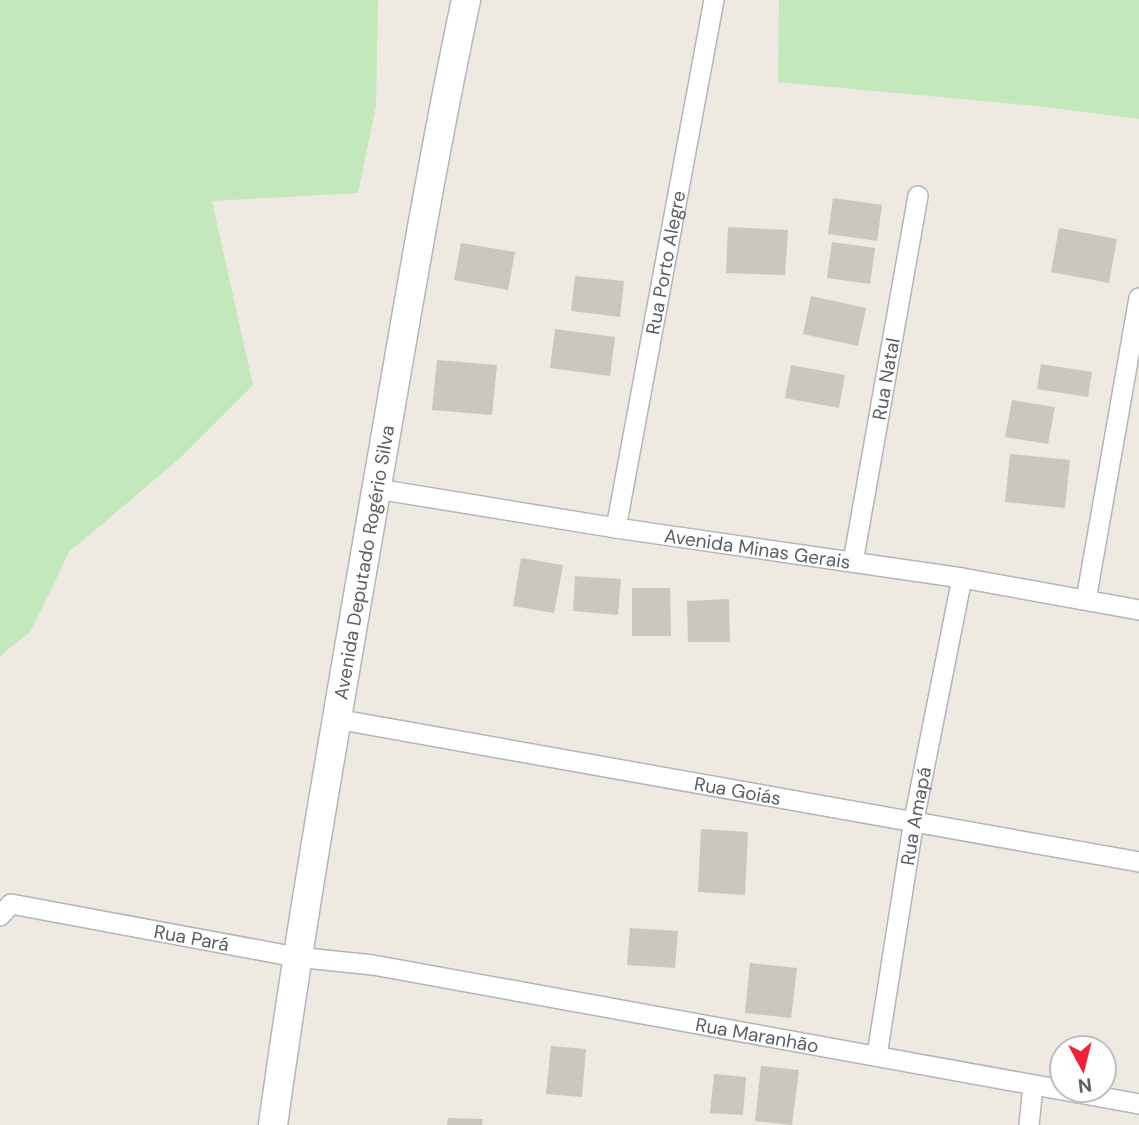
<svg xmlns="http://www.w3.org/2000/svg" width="1139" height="1125" font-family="'DM Sans',sans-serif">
	<rect width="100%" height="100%" fill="#eee9e1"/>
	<g fill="#c3e8bb">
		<polygon points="0,0 378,0 378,2 376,106 358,193 212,201 253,385 179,459 69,552 31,631 0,656"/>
		<polygon points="779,0 1139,0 1139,119 1037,106 778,82"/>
	</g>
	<g fill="#cbc6c0">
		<polygon points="833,198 882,205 877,241 828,234"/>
		<polygon points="728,227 788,230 785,275 726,273"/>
		<polygon points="1059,228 1117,239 1109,283 1051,272"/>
		<polygon points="832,242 875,248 870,284 827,278"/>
		<polygon points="461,243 515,252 508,290 454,280"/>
		<polygon points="575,276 624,281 620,317 571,311"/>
		<polygon points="811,296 866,308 858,346 803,334"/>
		<polygon points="555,329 615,337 610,376 550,368"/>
		<polygon points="437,360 497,365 492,415 432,410"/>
		<polygon points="1041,364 1092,372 1088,397 1037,389"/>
		<polygon points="791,365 845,375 839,408 785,398"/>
		<polygon points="1012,400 1055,407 1048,444 1005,437"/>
		<polygon points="1010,454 1070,460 1065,508 1005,502"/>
		<polygon points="521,558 563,565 554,613 513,606"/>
		<polygon points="575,576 621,579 618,615 573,611"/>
		<polygon points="632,588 670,588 671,636 632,636"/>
		<polygon points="729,599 730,642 688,642 687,601"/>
		<polygon points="701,829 748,832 745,895 698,892"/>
		<polygon points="630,928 678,931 675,968 627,965"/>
		<polygon points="750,963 797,968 791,1018 745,1013"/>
		<polygon points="551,1046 586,1049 582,1097 546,1094"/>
		<polygon points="761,1066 799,1070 792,1125 755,1121"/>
		<polygon points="714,1074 746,1077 743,1115 710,1113"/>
		<polygon points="448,1118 483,1119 482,1125 447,1125"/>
	</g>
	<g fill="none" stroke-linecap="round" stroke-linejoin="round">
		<defs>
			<g id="minor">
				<path id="s1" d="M377,489L616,528L962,578L1139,610"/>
				<path id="s2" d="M616,528L714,0"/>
				<path id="s3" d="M853,562L918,196"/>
				<polyline points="1086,600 1139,298"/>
				<path id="s4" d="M336,719L1139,862"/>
				<path id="s5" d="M0,916L11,904L296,957L373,965L1139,1104"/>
				<path id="s6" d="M877,1055L914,820L962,578"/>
				<polyline points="1029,1125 1033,1086"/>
			</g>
			<g id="secondary">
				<path id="s7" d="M273,1125C302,915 339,706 375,497C404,331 431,165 466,0"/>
			</g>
		</defs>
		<use href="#minor" stroke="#b2b6ba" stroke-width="22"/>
		<use href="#secondary" stroke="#b1b7ba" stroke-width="31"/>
		<use href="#minor" stroke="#fff" stroke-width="19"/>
		<use href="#secondary" stroke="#fff" stroke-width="28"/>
	</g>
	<g text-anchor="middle" stroke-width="6" stroke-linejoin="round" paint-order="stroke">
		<g font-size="19" fill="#5a6063" stroke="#fff">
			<text dy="7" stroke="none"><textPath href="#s2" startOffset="270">Rua Porto Alegre</textPath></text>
			<text dy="7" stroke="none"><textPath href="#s3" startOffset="186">Rua Natal</textPath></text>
			<text dy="7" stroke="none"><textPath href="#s1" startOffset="385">Avenida Minas Gerais</textPath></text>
			<text dy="7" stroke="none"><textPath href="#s7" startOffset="570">Avenida Deputado Rogério Silva</textPath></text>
			<text dy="7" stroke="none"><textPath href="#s4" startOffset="408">Rua Goiás</textPath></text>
			<text dy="7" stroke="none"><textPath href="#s6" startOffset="242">Rua Amapá</textPath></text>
			<text dy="7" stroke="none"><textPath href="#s5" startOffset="200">Rua Pará</textPath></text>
			<text dy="7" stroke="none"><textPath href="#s5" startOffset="774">Rua Maranhão</textPath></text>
		</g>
	</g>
	<g transform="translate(1083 1069) rotate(173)"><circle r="33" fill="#ffffff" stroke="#bdbfc1" stroke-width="2"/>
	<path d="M0-5L12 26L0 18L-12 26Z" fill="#f52033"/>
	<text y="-10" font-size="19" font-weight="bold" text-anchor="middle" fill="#5a6063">N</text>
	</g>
</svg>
